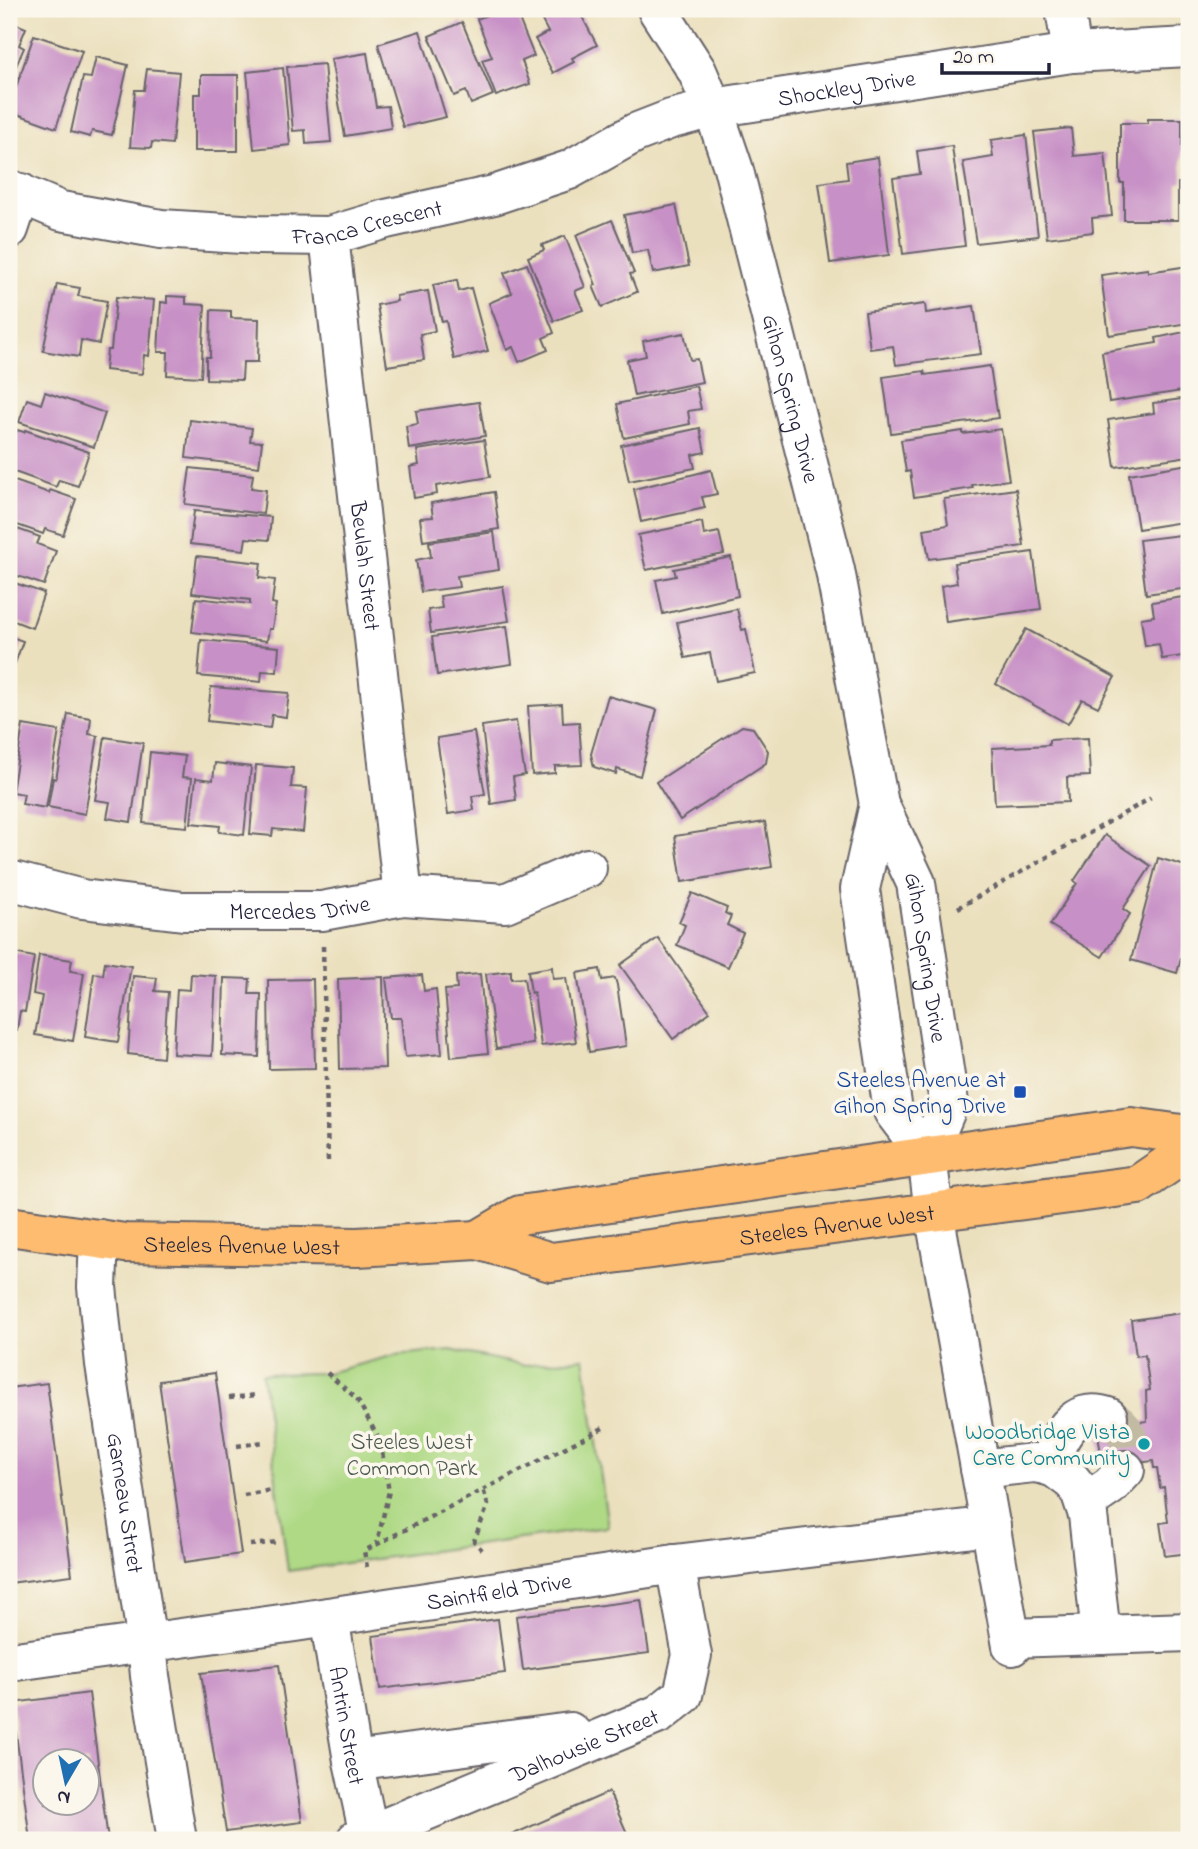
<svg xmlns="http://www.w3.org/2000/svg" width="1198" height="1849" font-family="'Indie Flower',sans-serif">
	<rect width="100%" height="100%" fill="#fbf7ec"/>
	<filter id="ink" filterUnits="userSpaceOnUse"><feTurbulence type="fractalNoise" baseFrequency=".0143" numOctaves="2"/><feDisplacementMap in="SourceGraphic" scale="14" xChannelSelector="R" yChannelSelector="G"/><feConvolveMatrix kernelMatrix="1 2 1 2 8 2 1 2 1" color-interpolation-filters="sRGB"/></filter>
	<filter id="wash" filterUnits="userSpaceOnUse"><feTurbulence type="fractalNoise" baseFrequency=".00686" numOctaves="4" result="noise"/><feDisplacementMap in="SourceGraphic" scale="28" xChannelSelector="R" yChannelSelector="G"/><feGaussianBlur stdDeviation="1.57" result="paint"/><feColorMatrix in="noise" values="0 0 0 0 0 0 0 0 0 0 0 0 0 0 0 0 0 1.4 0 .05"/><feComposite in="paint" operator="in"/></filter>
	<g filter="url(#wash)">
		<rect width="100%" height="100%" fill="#ebe0be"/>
		<polygon fill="#afd985" stroke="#687e60" stroke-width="2" points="450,1350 523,1365 584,1358 608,1527 288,1571 262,1374 327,1373 395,1355"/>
		<g id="blocks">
			<g fill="#c790c6" fill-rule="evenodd">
				<polygon points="502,9 515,9 534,56 522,61 530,84 496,96 482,60 492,57 477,19"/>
				<polygon points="536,9 578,9 597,45 572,58 574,62 553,73 535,39 548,32"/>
				<polygon points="9,21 26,28 19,45 24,48 9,82"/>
				<polygon points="462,22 493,95 471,104 466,91 454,96 429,36"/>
				<polygon points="420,31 446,117 403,127 378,44"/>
				<polygon points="34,35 82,51 56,128 9,111 9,94 13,96"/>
				<polygon points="367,53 376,107 388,106 391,128 345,136 331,59"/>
				<polygon points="96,57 128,65 112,135 92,131 90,137 71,132 83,77 91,78"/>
				<polygon points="324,64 331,142 306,144 305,130 293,131 287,67"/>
				<polygon points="283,68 290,145 254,149 247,72"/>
				<polygon points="147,69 179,72 172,144 152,142 151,148 130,147 135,90 144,90"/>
				<polygon points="201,75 238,75 238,151 194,151 194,94 201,94"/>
				<polygon points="1148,119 1182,119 1182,183 1178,183 1178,220 1124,220 1124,183 1120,183 1120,123 1148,123"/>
				<polygon points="1071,128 1074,156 1105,153 1112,216 1092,218 1093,232 1047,238 1034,132"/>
				<polygon points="1026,135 1038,236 976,243 963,162 993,157 991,140"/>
				<polygon points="952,146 965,246 903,254 893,178 920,174 917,151"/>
				<polygon points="878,157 889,255 830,263 819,183 848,179 846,162"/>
				<polygon points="676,205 689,266 653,273 648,250 632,253 624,215"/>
				<polygon points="612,220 634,273 630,274 637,292 602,307 593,286 596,285 576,235"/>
				<polygon points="565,236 585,287 575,291 583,310 554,321 528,257 544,250 542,245"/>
				<polygon points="527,264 554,333 543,338 548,350 519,362 513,347 507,350 489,303 512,293 504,273"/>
				<polygon points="1189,266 1189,323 1109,335 1101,275 1148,269 1148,272"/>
				<polygon points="457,280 459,291 471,288 488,351 454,359 446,321 442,322 433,285"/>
				<polygon points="57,284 80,288 78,296 107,301 99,344 81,340 79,357 43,351"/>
				<polygon points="428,291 435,331 420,334 424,360 387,366 377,305 397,301 396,296"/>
				<polygon points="167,296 186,297 186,304 205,305 201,377 167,375 168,352 158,352 161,302 167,303"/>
				<polygon points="116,297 154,300 149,356 144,355 142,374 105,370 107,350 111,350"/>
				<polygon points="925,304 926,313 974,306 981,354 896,365 893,346 870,349 865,312"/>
				<polygon points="211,310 231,311 231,318 259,319 258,362 243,362 242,380 206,379 206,357 210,357"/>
				<polygon points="1189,331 1189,390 1109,402 1102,352 1157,343 1156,338"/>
				<polygon points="684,333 690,360 697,359 702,382 634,396 627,360 646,356 643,341"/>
				<polygon points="990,366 998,418 891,433 883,377 924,371 925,375"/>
				<polygon points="696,386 701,409 688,411 690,424 624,438 617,404"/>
				<polygon points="45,392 105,413 94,447 19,422 27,399 41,404"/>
				<polygon points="1189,398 1189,437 1187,437 1189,456 1115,467 1108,420 1154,413 1153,403"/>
				<polygon points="479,402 485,436 409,449 406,426 418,424 416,411"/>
				<polygon points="190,420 252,428 250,441 262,442 259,467 186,458"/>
				<polygon points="700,428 705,452 692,455 695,468 629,481 621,445"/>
				<polygon points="1001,429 1009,480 972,485 973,488 914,497 910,471 906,472 901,440 963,431 963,434"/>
				<polygon points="17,430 24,432 25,430 89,452 78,486 59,480 56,487 9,470 9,453"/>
				<polygon points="484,440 490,477 436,486 437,494 414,498 410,467 419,465 417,450"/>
				<polygon points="1189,464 1189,521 1138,529 1129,474"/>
				<polygon points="190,468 253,475 251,488 266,490 263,514 185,504"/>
				<polygon points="711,470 717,494 702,497 705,508 641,522 634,489"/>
				<polygon points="9,479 49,493 50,490 76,499 63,535 45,529 43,534 9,522"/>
				<polygon points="1016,489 1024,546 929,559 924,529 948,525 944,499"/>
				<polygon points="494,492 499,529 423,541 420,518 433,517 431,503"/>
				<polygon points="194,511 271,517 269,540 246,538 244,550 190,544"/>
				<polygon points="702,522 704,535 719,532 724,554 646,570 638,535"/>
				<polygon points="9,526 40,537 37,544 56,551 44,585 9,573"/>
				<polygon points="494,532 499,570 457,576 459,587 421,592 416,560 431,557 429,542"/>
				<polygon points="1189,534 1189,588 1146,594 1139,540"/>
				<polygon points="1033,552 1041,609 946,622 941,586 957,583 954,563"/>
				<polygon points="197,556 261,563 259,578 275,580 272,603 276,604 272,629 269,629 267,641 192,632 196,598 250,604 250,600 192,593"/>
				<polygon points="731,557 738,596 663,614 656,580 676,576 674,569"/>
				<polygon points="9,581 44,593 32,628 9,619"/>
				<polygon points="503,586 509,621 431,633 428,610 442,608 440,596"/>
				<polygon points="1189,596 1189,655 1162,659 1159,644 1145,646 1141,618 1154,616 1152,602"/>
				<polygon points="737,609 742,630 746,629 755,673 716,681 710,653 685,658 677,622"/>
				<polygon points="507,626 512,664 437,675 432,637"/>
				<polygon points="1026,629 1115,677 1098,707 1082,699 1068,724 996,684"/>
				<polygon points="9,636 23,641 12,672 9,671"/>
				<polygon points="201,640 279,647 277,672 262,671 261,682 198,676"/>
				<polygon points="211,687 289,693 286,717 272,715 270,728 207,721"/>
				<polygon points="608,696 657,710 640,776 617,769 616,774 594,767 591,754"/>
				<polygon points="562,704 563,723 579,722 582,765 555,766 555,773 532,775 528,706"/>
				<polygon points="68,714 91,718 89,734 98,736 85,814 48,807 53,778 56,779"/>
				<polygon points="516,721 525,775 513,777 516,800 491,804 482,726"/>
				<polygon points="23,725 59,731 46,808 22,804 24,794 12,792"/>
				<polygon points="742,726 753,728 768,751 766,763 680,820 656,782"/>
				<polygon points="474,732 485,794 472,796 474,810 448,814 437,738"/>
				<polygon points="105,737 143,743 131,822 107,818 110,802 95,800"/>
				<polygon points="1088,738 1090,776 1067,777 1068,802 995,805 992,748 1049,745 1049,740"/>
				<polygon points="150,752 185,756 182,777 192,778 187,827 143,823"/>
				<polygon points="215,763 251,767 244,835 219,832 220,826 191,823 196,778 213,780"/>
				<polygon points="256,765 293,768 291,787 307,788 303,832 273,829 272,836 250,834"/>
				<polygon points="765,822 772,867 682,882 675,836"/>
				<polygon points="1105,835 1151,866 1123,909 1130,914 1102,957 1050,925 1077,883 1074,881"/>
				<polygon points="1158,858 1189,867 1189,930 1177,973 1131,960"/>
				<polygon points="692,893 727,908 725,913 731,916 727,925 743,933 728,967 677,945 685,925 679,922"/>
				<polygon points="658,938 710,1012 673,1039 620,965"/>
				<polygon points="9,952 34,957 25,1012 20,1011 17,1030 9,1029"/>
				<polygon points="39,955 72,960 70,971 84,973 73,1041 35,1035 42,996 33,994"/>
				<polygon points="105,962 131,966 118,1042 85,1037 94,973 103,975"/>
				<polygon points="552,967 553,979 566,978 576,1042 541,1046 534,992 531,993 528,971"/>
				<polygon points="600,969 602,980 615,978 617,985 626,1046 589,1052 577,973"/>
				<polygon points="511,971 511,979 524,978 533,1044 496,1049 486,974"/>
				<polygon points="191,974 216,976 212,1056 173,1054 177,989 190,990"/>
				<polygon points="480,974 488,1053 451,1057 445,990 457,989 456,976"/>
				<polygon points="422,975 424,991 436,989 442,1054 405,1057 401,1018 391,1018 386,978"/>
				<polygon points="133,976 157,978 155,991 168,992 163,1058 128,1054"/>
				<polygon points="383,977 385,1068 340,1069 338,979"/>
				<polygon points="224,978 250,979 249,994 261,994 259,1057 222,1055"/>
				<polygon points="313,979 315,1068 269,1069 268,980"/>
				<polygon points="1189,1312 1189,1553 1165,1556 1160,1523 1168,1522 1164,1487 1160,1488 1157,1468 1154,1468 1153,1461 1103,1467 1097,1428 1147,1421 1146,1391 1150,1390 1145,1355 1136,1356 1131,1320"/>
				<polygon points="215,1373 241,1554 185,1562 159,1381"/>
				<polygon points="47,1383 72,1575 9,1583 9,1388"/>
				<polygon points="641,1600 649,1653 523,1670 516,1616"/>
				<polygon points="498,1619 505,1673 380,1689 373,1636"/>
				<polygon points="279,1665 302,1822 226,1832 201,1673"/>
				<path d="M89,1693L108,1840H30L12,1703ZM46,1762H88V1804H46Z"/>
				<polygon points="609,1792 630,1840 500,1840"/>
			</g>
		</g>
	</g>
	<g filter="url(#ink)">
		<use href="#blocks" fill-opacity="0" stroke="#686469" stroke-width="2"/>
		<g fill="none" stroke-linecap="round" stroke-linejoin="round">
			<path stroke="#c3baa4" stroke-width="38" stroke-dasharray="38 19" stroke-linecap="butt" d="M1108,1417C1130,1428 1135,1449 1125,1470"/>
			<defs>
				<g id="minor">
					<path id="s1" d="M657,9L697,71L713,108L733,167L835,570L879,804L916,883L949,1103L927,1156L934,1212L1012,1646"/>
					<polyline points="1065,9 1072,53"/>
					<path id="s2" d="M9,189L61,211L161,229L258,235L329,236L386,219L494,195L569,170L635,133L671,119L713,108L1072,53L1189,47"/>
					<polyline points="9,229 21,193"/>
					<path id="s3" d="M329,236L403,896"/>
					<polyline points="879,804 860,889 893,1111 927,1156"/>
					<path id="s4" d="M9,880L82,899L183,911H322L403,896L505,903L587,868"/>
					<path id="s5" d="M99,1239L97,1287L105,1364L147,1643L150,1676L177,1840"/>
					<path d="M1048,1466C1058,1439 1072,1404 1108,1417"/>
					<polyline points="980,1469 1034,1463 1052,1466 1072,1481 1080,1491 1088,1515 1101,1635"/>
					<polyline points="1085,1503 1110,1486 1125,1470"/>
					<path id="s6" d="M329,1617L353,1761L369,1835"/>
					<polyline points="1011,1638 1189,1632"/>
					<path id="s7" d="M9,1662L295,1622L675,1564L991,1526"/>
					<polyline points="353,1761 570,1732 579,1741"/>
					<path id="s8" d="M356,1840L659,1714L683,1695L692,1655L675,1564"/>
				</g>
				<g id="major">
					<path id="s9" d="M9,1226L125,1243L357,1247L478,1240L551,1262L1138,1185L1189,1150"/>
					<polyline points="478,1240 520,1215 1131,1127 1189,1135"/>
				</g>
			</defs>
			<use href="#minor" stroke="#686469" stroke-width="42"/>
			<use href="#major" stroke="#686469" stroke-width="42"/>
			<g stroke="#686469" stroke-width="4.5" stroke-dasharray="5 5" stroke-linecap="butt">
				<polyline points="958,908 1151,798"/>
				<polyline points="323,946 328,1163"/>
				<polyline points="327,1373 357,1399 380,1441 389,1491 377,1543"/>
				<polyline points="229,1398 257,1395"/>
				<polyline points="237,1446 264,1442"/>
				<polyline points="244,1495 271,1490"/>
				<polyline points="250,1545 278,1542"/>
				<polyline points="482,1550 474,1541 488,1505 483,1489"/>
				<polyline points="367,1567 364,1551 603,1428"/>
			</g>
			<use href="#minor" stroke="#fff" stroke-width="38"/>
			<use href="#major" stroke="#febc70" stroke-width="38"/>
		</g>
	</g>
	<rect fill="#1a4fb4" stroke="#fbf7ec" stroke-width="2.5" x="1013" y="1085" width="14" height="14" rx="3.5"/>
	<circle fill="#0f9aa8" stroke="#fbf7ec" stroke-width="2.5" cx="1144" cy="1444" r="7"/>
	<g text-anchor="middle" stroke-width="7" stroke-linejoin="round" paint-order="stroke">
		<g font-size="23" fill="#22223b" stroke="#fbf7ec">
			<text dy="8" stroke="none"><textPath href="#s2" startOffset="868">Shockley Drive</textPath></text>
			<text dy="8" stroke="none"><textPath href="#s2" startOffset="366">Franca Crescent</textPath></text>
			<text dy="8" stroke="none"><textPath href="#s1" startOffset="415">Gihon Spring Drive</textPath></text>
			<text dy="8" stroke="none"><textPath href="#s3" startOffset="332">Beulah Street</textPath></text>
			<text dy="8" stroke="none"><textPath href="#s4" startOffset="294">Mercedes Drive</textPath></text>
			<text dy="8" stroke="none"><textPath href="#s1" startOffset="992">Gihon Spring Drive</textPath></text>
			<text dy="8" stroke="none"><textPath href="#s9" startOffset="835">Steeles Avenue West</textPath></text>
			<text dy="8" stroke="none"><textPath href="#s9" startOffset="234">Steeles Avenue West</textPath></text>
			<text dy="8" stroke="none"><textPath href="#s5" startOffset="266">Garneau Strret</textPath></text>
			<text dy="8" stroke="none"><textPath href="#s7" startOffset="495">Saintfield Drive</textPath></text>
			<text dy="8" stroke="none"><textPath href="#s6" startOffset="110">Antrin Street</textPath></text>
			<text dy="8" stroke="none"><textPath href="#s8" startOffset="247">Dalhousie Street</textPath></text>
		</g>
		<g font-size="23" fill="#164399" stroke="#fbf7ec" text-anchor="end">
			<text x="1006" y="1087">Steeles Avenue at<tspan x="1006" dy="26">Gihon Spring Drive</tspan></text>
		</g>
		<g font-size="23" fill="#0d838f" stroke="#fbf7ec" text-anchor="end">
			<text x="1130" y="1439">Woodbridge Vista<tspan x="1130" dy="26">Care Community</tspan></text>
		</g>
		<g font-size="23" fill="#4c5951" stroke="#fbf7ec">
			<text x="412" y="1449">Steeles West<tspan x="412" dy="26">Common Park</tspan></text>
		</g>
	</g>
	<rect width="1198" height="1849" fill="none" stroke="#fbf7ec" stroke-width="35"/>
	<g transform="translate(66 1782) rotate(189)"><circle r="33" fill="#fbf7ec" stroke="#a4a2a5" stroke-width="2"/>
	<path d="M0-5L12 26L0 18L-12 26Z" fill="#1f6fb2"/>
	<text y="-10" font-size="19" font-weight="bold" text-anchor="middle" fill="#22223b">N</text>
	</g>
	<path d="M942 63v10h107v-10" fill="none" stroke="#22223b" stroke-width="3.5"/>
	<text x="953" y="63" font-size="21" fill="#22223b" stroke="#fbf7ec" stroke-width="5" paint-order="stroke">20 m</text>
</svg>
